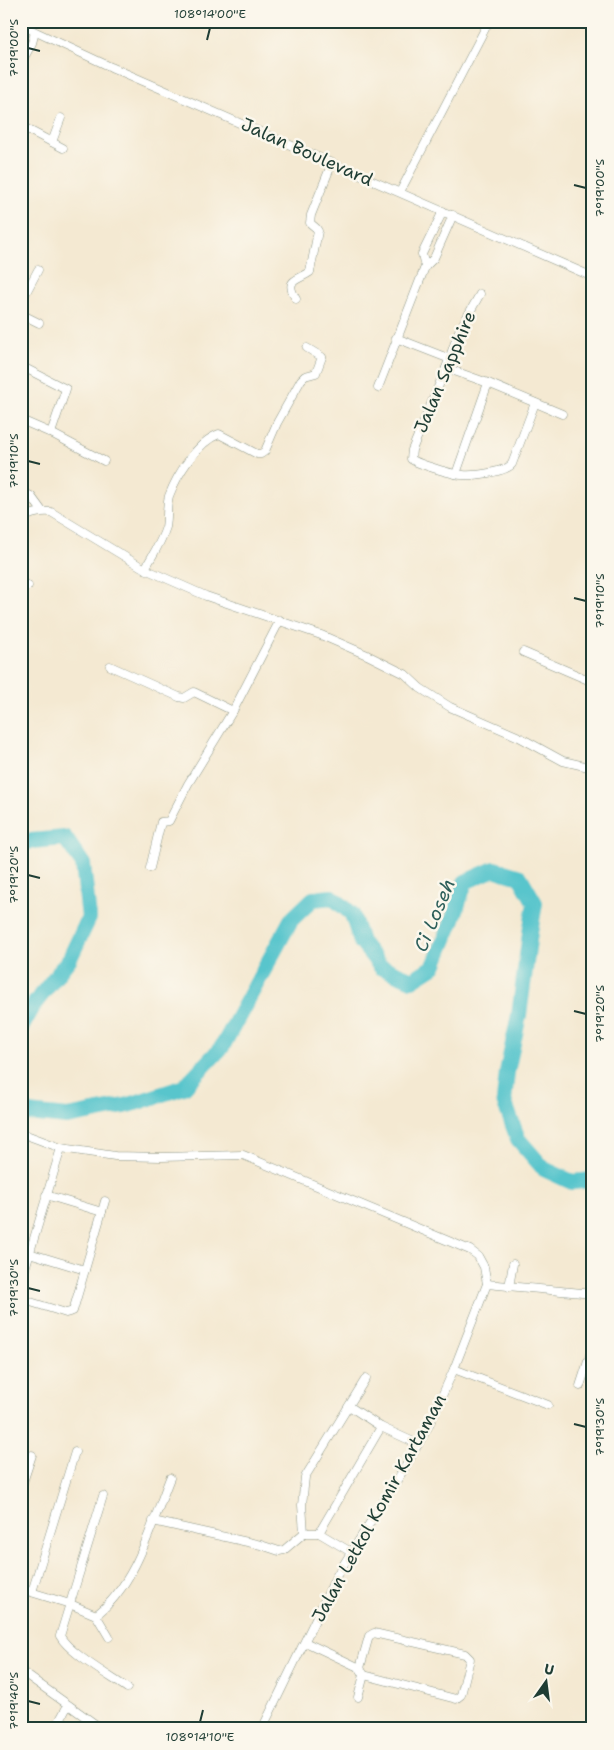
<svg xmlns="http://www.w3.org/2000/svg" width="614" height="1750" font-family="'Shantell Sans',sans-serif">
	<rect width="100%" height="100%" fill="#fbf7ec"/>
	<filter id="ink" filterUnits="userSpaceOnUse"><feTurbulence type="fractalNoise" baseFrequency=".02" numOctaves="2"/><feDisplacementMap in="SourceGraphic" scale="10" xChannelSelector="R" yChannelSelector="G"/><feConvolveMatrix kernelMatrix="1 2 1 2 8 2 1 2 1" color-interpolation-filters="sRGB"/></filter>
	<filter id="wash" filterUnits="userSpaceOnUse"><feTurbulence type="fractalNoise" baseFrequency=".0096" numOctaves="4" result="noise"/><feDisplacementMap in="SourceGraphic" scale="20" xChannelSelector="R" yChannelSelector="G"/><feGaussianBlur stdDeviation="1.12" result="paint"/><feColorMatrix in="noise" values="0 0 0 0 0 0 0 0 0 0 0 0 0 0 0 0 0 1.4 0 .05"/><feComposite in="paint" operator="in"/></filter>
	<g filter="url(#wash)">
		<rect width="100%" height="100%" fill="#f4e9d2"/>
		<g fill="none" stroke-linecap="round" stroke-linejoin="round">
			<g stroke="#58c5cc" stroke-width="16">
				<polyline points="21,844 31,841 65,838 83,864 89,918 70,958 35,1003 21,1028"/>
				<polyline points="21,1107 28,1113 67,1117 129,1105 184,1087 222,1047 291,920 313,899 332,897 352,914 361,942 381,967 412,980 434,966 452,922 465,882 494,869 520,877 535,903 530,933 519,1015 507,1072 504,1101 518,1139 544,1169 572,1182 593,1180"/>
			</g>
		</g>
	</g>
	<g filter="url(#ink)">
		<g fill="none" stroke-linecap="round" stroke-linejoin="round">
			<defs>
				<g id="minor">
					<polyline points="587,21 593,30"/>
					<polyline points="21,25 111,67 593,277"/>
					<polyline points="21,63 32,43 35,32"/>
					<polyline points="21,126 63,148"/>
					<polyline points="52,142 61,118"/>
					<polyline points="21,174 23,177 21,182"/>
					<polyline points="400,192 489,21"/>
					<polyline points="425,267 422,254 443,211"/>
					<path d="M480,294L459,331L446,368L412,450L411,459C418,464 454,475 463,475C474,476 506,472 512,464L535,403"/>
					<path d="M296,299C284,279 297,281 310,272L318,231L316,228L310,223L311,215L332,163"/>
					<polyline points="21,302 38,270"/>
					<polyline points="21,314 39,323"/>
					<polyline points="396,338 450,359"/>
					<polyline points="21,366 66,389 51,433"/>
					<polyline points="446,368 488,383 562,414"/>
					<polyline points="378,388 425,267 434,258 453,215"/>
					<polyline points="21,420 51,433 104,461"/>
					<polyline points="456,474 488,383"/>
					<polyline points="21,491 31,496 42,511"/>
					<path d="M21,519C31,514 39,511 51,512L145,569L206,596L321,635L367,655L405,674L420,688L450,707L519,737L563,761L593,768"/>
					<path d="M145,569C152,556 161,543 166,527C168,517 166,506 169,496C177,475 197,442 219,434L257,454H261L265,451L277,423L301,380L305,376L316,373L322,357L307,348"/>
					<polyline points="21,582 28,586"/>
					<polyline points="523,652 593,682"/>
					<polyline points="110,666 179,697 184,698 194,692 233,711"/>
					<polyline points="150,868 161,822 169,821 188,784 234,709 280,620"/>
					<polyline points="21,1133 61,1148 115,1156 161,1157 243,1155 470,1250 478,1256 484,1267 487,1284 454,1369 429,1425 404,1469 337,1575 262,1729"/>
					<polyline points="46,1195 102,1212"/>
					<polyline points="29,1253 85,1270"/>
					<polyline points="21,1282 61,1148"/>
					<polyline points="487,1284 593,1294"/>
					<polyline points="509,1287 513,1264"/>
					<polyline points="21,1299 66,1313 73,1311 105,1201"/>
					<polyline points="454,1369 548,1405"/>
					<polyline points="580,1386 593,1346"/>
					<polyline points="349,1406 381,1427 418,1444"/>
					<polyline points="21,1488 32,1455"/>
					<path d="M103,1496L60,1636C69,1653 110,1676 127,1688"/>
					<polyline points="153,1521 261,1545 279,1551 284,1550 304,1533 319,1533 351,1552"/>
					<polyline points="304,1533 302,1505 305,1477 366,1378"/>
					<polyline points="319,1533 381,1427"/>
					<path d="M21,1589L70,1604L96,1615C136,1585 152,1523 170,1478"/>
					<polyline points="32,1592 75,1452"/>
					<polyline points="96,1615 109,1637"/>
					<polyline points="305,1642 360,1668 364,1675 358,1697"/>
					<polyline points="360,1668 369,1636 374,1633 465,1654 470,1659 461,1695 456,1699 364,1675"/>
					<polyline points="21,1671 102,1729"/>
					<polyline points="55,1729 68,1705"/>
				</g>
			</defs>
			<use href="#minor" stroke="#8a9383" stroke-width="9"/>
			<use href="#minor" stroke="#fff" stroke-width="8"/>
		</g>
	</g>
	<path fill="none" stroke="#1f3d34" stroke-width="2" d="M207,40L210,28M28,48L40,51M574,185L586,188M28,461L40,464M574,598L586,601M28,875L40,878M574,1011L586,1014M28,1288L40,1291M574,1424L586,1427M28,1701L40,1704M200,1722L203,1710"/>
	<g text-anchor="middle" stroke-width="5" stroke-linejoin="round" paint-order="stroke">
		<g font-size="18" fill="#1f3d34" stroke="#fbf7ec">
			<text transform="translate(307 152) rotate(24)" y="6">Jalan Boulevard</text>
			<text transform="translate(445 372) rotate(-67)" y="6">Jalan Sapphire</text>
			<text transform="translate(379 1508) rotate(-61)" y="6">Jalan Letkol Komir Kartaman</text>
		</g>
		<g font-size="19" font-style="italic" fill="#2d5f5a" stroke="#fbf7ec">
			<text transform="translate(434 915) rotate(-67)" y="7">Ci Loseh</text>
		</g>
	</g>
	<rect width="614" height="1750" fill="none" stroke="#fbf7ec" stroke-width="55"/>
	<g transform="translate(546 1682) rotate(14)" stroke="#fbf7ec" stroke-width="4" paint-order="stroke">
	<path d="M0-4L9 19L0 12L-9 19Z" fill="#1f3d34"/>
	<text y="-8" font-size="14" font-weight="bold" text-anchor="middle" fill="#1f3d34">U</text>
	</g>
	<rect x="28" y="28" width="558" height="1694" fill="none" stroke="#1f3d34" stroke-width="2"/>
	<g font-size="12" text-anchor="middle" fill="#1f3d34">
		<text x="210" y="18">108°14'00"E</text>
		<text transform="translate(14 48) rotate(-90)" y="4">7°19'00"S</text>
		<text transform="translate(600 188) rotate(-90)" y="4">7°19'00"S</text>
		<text transform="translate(14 461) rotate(-90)" y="4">7°19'10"S</text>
		<text transform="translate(600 601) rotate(-90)" y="4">7°19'10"S</text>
		<text transform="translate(14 875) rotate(-90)" y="4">7°19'20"S</text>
		<text transform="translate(600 1014) rotate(-90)" y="4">7°19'20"S</text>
		<text transform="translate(14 1288) rotate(-90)" y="4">7°19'30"S</text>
		<text transform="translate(600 1427) rotate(-90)" y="4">7°19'30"S</text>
		<text transform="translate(14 1701) rotate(-90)" y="4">7°19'40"S</text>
		<text x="200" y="1741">108°14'10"E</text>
	</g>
</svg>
